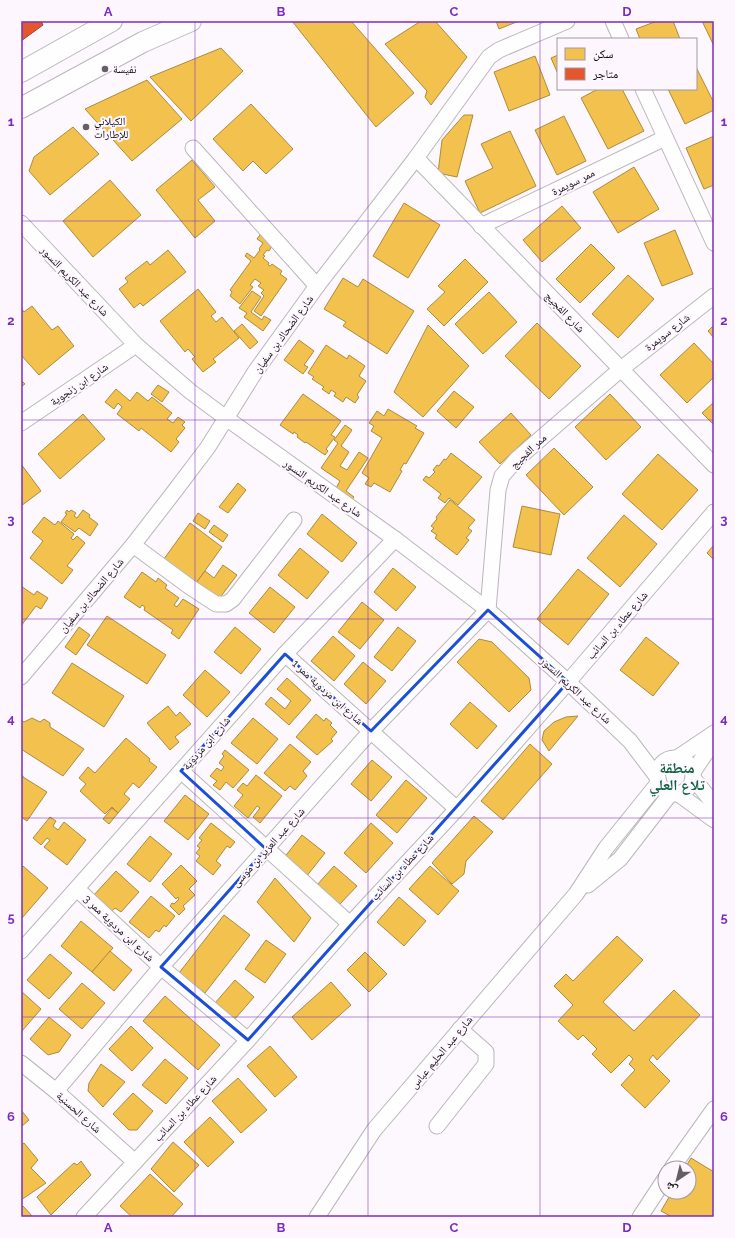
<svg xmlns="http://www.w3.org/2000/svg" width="735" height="1238" font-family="Raleway,'Noto Naskh Arabic',sans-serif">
	<rect width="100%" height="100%" fill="#fdf8fd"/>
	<g fill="#f2c14e" stroke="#ae8b3b">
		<polygon points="292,21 351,21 414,93 376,127"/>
		<polygon points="421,21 435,21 467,57 431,105 425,97 427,91 385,44"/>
		<polygon points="496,21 519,21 499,29"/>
		<polygon points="657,21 673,21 680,39 640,39 636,29"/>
		<polygon points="702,21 714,21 714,46"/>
		<polygon points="221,48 243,71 191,121 150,77"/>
		<polygon points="558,55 558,74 551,58"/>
		<polygon points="535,56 550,95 509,111 494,72"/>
		<polygon points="696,67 714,103 714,110 685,124 668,89 696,89"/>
		<polygon points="147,80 182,119 132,161 85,109"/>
		<polygon points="598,89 622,89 644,131 608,149 581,98"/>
		<polygon points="251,104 293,149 266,174 253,161 243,171 213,139"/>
		<polygon points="464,115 473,115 457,177 438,173 442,140"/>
		<polygon points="564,116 586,161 557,175 535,130"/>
		<polygon points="73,127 99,154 50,195 29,171 34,157"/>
		<polygon points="510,131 536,186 480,213 465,181 493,168 481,144"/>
		<polygon points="714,136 714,185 704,189 686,148"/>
		<polygon points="192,160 215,187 198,200 215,221 195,238 156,190"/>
		<polygon points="634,167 659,209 618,233 593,192"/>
		<polygon points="110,180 141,215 93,257 63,221"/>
		<polygon points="404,203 440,225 408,278 373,256"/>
		<polygon points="562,206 581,228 542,262 523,240"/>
		<polygon points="675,230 693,274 662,286 644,243"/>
		<polygon points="262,232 273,244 269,251 267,250 263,255 265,256 263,258 269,263 268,265 270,266 272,264 282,271 280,274 287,279 261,316 254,311 264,296 261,293 264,290 258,286 261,283 255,279 250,285 253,287 240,304 230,296 232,292 230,290 251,261 245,256 247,253 254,258 260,250 259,249 263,243 257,239"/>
		<polygon points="591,244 615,268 580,303 556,279"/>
		<polygon points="168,250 186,272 143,306 140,303 134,308 119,289 128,282 125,278 147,261 150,265"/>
		<polygon points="465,259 488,282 444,326 427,309 445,292 438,286"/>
		<polygon points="628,275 654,299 618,338 592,314"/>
		<polygon points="343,278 358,287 363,279 414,311 387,354 343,326 346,322 324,309"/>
		<polygon points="198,289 216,312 211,316 216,322 222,317 239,338 213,359 216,362 203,372 192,359 195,357 188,349 185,352 160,321"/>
		<polygon points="252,291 261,297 251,312 262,320 264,316 271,320 263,331 244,317 247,313 239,308"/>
		<polygon points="489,292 517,322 483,354 455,324"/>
		<polygon points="32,306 52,330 58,326 74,346 39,375 21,355 21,308 24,312"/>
		<polygon points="537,323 581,366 549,399 505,356"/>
		<polygon points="242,324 258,342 250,349 234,331"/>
		<polygon points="428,325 469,366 423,417 394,392"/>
		<polygon points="714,325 714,338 708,331"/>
		<polygon points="299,340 314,351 304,365 308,367 303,374 284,360"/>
		<polygon points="694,343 714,364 714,377 687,403 660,375"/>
		<polygon points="326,345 347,359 349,355 365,366 359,376 366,381 357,395 359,397 355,403 346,397 343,402 334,396 336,393 331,390 329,394 322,389 324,387 312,379 314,377 308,373"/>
		<polygon points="21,380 25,384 21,387"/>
		<polygon points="158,385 169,392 162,402 151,394"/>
		<polygon points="116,389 130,401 137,392 148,401 152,397 172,413 167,419 173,423 178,417 185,422 182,425 185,428 176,439 179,442 171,452 141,428 139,431 117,414 122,407 118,403 114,409 105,402"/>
		<polygon points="454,391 474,407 456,428 437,411"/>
		<polygon points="303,394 341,421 331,435 335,437 326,449 328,451 325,455 306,442 305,443 297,437 298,435 294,432 293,434 280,425"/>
		<polygon points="610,394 641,427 606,460 575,427"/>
		<polygon points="714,402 714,425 702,413"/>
		<polygon points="388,409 417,426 415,428 424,433 406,464 404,463 400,470 402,471 390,492 374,483 371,487 365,484 369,478 362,473 382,438 371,431 374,426 369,423 377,411 384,416"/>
		<polygon points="511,413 531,435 500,464 479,442"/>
		<polygon points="83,414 105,439 60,479 38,454"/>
		<polygon points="345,425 352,430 341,446 349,452 340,466 347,470 359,452 368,458 346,491 354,497 351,501 335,490 340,481 321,468 338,443 334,440"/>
		<polygon points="554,448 593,487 564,515 526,475"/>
		<polygon points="451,453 482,477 458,505 449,498 445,503 438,498 441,494 423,480 426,476 429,478 435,472 433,470 437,465 439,466 444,459 446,460"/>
		<polygon points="658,454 698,490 662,530 622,494"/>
		<polygon points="21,464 41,491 21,506"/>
		<polygon points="238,483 246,490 228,513 219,507"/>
		<polygon points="450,500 475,520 468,528 472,531 466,538 469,540 457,555 435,538 437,535 431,531 434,528 431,526 437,519 436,517"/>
		<polygon points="522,506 560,514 551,555 513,547"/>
		<polygon points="67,510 69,512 71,510 76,513 74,516 77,518 83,510 90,515 89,517 98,524 90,536 79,528 75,532 61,522 67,514 65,513"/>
		<polygon points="198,513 210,521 205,529 193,521"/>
		<polygon points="322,514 357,543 342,562 307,534"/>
		<polygon points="624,515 657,544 620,587 587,558"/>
		<polygon points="44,517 55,525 58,521 74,534 71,538 73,540 77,536 85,543 67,566 73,570 62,584 30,558 43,541 32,532"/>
		<polygon points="190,523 222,547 194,586 161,563"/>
		<polygon points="214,525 228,535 223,542 209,532"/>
		<polygon points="714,545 714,560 707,553"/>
		<polygon points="300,548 329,572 307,599 278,575"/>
		<polygon points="223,565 237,575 219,599 196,583 205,571 214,578"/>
		<polygon points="393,568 416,587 396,611 374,592"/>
		<polygon points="578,569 609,594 568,645 537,619"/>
		<polygon points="142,572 156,582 158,578 167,585 165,588 179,598 174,605 177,607 183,599 199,609 179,639 171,633 173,630 144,610 145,607 142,605 140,608 124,597"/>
		<polygon points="21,586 34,595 37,591 48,598 41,609 36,606 21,626"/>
		<polygon points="270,587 295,607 274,633 249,613"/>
		<polygon points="362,602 384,620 360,649 338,632"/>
		<polygon points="107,616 166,655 147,684 87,645"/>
		<polygon points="79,627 90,635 76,655 65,647"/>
		<polygon points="235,627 261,649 241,674 214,652"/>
		<polygon points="398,627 416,641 392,671 374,657"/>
		<polygon points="333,636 355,656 334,681 311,661"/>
		<polygon points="646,637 679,663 653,696 620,670"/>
		<polygon points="479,639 492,642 529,678 531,690 509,712 457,662"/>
		<polygon points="363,662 386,681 366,704 344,684"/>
		<polygon points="72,663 124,696 104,727 52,693"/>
		<polygon points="205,670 230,692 207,717 183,695"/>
		<polygon points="287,678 311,700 289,725 265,704 271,697 285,709 291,701 277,689"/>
		<polygon points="470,702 497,726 477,749 450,724"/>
		<polygon points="168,706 176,716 180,712 191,724 175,737 179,742 170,750 147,723"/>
		<polygon points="316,714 324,721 326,718 332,723 330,725 337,732 331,739 333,741 317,755 296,737"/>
		<polygon points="578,716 549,751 542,740 544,731 554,722 566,717"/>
		<polygon points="32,718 40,722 44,719 50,723 50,727 84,749 63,776 21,749 21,720 24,722"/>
		<polygon points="253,718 278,739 257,764 231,743"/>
		<polygon points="126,738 150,759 149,761 157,767 139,788 133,783 124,794 130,799 118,813 112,807 105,814 80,791 86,784 79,778 88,767 95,773"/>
		<polygon points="290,744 311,762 303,771 307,776 295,790 290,786 285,791 264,773"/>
		<polygon points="530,744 552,764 503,820 481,801"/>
		<polygon points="225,750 249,770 233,788 226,782 220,790 213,785 217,781 210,776 217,768 221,771 224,767 219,763 224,756 222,754"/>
		<polygon points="372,760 392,777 371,801 351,784"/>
		<polygon points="21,775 23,776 23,777 47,792 27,821 21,817"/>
		<polygon points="256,775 282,796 260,823 253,817 260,808 257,806 248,818 234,806 243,795 237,790 243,783 247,786"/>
		<polygon points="406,780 427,798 397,833 376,815"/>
		<polygon points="185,795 209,814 188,840 164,821"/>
		<polygon points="112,808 118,813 109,824 103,819"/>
		<polygon points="474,816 493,832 466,861 464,874 452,884 432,863"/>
		<polygon points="50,817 56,821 53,826 58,830 64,822 86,840 67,865 44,847 50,840 47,838 41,845 33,838"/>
		<polygon points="211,823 235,842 230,848 227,846 216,861 221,865 213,875 196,861 200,856 196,853 200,848 197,846 202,840 199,838"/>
		<polygon points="371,823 393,843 366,873 344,853"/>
		<polygon points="302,835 325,853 306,877 283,859"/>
		<polygon points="150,836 172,854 150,882 127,864"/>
		<polygon points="181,865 197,881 189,889 195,895 183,906 185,909 179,915 170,906 172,903 174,904 179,899 178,897 176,899 162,884"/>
		<polygon points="23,866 48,888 22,918 21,917 21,868"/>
		<polygon points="334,866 357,886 339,905 317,885"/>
		<polygon points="430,866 459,891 438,915 409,889"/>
		<polygon points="116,871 139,892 121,912 115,908 111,912 93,896"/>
		<polygon points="275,878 311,918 294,942 257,902"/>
		<polygon points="151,896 175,916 166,927 164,925 159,932 156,930 149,938 129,922"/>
		<polygon points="399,897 426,921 404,946 377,922"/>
		<polygon points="224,915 250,935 205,993 179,973"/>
		<polygon points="81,921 113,948 92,972 61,946"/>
		<polygon points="617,936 643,960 603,1002 634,1031 674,990 700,1015 657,1060 653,1055 649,1060 670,1081 645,1108 621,1085 635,1070 629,1064 633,1059 629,1055 611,1073 592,1054 597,1049 583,1035 578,1040 558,1021 573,1005 554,986 566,974 573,981"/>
		<polygon points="266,940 286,954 265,983 245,969"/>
		<polygon points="110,951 132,970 114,991 92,972"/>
		<polygon points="365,952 387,974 369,992 347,970"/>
		<polygon points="50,954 72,973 49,999 27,980"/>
		<polygon points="235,980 254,997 234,1020 215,1003"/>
		<polygon points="331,982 351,1005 312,1040 292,1017"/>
		<polygon points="82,983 105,1003 82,1029 59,1009"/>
		<polygon points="21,991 41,1009 22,1031 21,1030"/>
		<polygon points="165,996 220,1045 198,1070 143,1021"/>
		<polygon points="49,1017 71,1035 59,1052 48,1055 30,1039"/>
		<polygon points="131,1026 153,1048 132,1071 109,1049"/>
		<polygon points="270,1046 297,1077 275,1097 247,1066"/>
		<polygon points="165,1059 188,1078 166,1104 142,1085"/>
		<polygon points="101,1064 125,1082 103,1107 88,1091 89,1083"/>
		<polygon points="238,1078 267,1110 241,1133 212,1101"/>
		<polygon points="133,1093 153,1111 137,1130 129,1130 113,1114"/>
		<polygon points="21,1110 29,1120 21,1127"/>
		<polygon points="210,1117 234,1142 208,1167 184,1142"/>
		<polygon points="173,1142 199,1165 174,1192 151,1169"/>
		<polygon points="24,1143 38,1160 31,1168 46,1183 21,1200 21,1145"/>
		<polygon points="691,1158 714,1172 714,1217 672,1217 661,1211 672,1192 689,1192 689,1168 685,1168"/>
		<polygon points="81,1161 91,1175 51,1215 37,1197 74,1163 77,1165"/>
		<polygon points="150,1174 183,1204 171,1217 132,1217 120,1206"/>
		<polygon points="23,1206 33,1217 21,1217 21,1208"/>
	</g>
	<polygon fill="#e4572e" stroke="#a44125" points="21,21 41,21 43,25 21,41"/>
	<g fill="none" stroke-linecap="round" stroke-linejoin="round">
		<defs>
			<g id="minor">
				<polyline points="613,21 621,39"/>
				<polyline points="643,89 714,243"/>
				<polyline points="193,148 317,286"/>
				<polyline points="416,158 714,465"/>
				<polyline points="21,223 136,345 191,392 226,418 395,539 488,610 568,682 630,741 658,778"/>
				<polyline points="481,226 665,138"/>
				<polyline points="21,423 136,345"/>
				<polyline points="133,545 190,587 216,604 226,604 233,599 294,520"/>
				<polyline points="285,654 457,809"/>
				<polyline points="21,677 133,545 174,492 208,447 255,372 317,286 416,158 489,57 499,50 567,21"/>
				<polyline points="677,758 714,733"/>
				<circle cx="675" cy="776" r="18"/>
				<polyline points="181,771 350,924"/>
				<polyline points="693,772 714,741"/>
				<polyline points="693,778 714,804"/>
				<polyline points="677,793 714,820"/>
				<polyline points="588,885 620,859 671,793"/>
				<polyline points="77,889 161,967 248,1040"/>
				<polyline points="21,951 285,654 395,539"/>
				<polyline points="21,1063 56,1091 135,1162"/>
				<polyline points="56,1091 161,967 371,731 488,610 498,490 502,476 517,459 621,369 714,296"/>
				<polyline points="437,1126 486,1064 486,1052 460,1029"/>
				<polyline points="672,1168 714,1109"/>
				<polyline points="84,1217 248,1040 350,924 457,809 568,682 714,512"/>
				<polyline points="317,1217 374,1130 576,894 606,848 659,782"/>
				<polyline points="640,1217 665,1179"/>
			</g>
			<g id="major">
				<polyline points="21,72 112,21"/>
				<polyline points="21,108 143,42 191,21"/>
			</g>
		</defs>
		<use href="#minor" stroke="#bab7ba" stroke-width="17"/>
		<use href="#major" stroke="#bab7ba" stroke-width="22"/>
		<use href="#minor" stroke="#fffeff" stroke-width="15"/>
		<use href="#major" stroke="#fffeff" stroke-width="20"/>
	</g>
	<path fill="none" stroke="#1d4ed8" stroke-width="3" stroke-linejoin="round" d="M488,610L568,682L248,1040L161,967L266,849L181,771L285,654L371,731Z"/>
	<path fill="none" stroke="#7b2cbf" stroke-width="1" stroke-opacity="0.55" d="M195,21V1217M368,21V1217M540,21V1217M21,221H714M21,420H714M21,619H714M21,818H714M21,1017H714"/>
	<g fill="#635f63" stroke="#fef6ff" stroke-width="1.5">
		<circle cx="105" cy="69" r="4"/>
		<circle cx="86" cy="127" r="4"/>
	</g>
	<g text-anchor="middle" stroke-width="4" stroke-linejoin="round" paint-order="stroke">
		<g font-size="11" fill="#100d10" stroke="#fef6ff" text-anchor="start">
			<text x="113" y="73">نفيسة</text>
			<text x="94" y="125">الكيلاني<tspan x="94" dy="13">للإطارات</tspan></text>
		</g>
		<g font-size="11" fill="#100d10" stroke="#fef6ff">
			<text transform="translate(573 182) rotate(-26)" y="4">ممر سويمرة</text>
			<text transform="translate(75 281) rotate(46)" y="4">شارع عبد الكريم النسور</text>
			<text transform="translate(565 312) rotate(46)" y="4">شارع الفجيج</text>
			<text transform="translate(667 332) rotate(-38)" y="4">شارع سويمرة</text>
			<text transform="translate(283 334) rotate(-54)" y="4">شارع الضحاك بن سفيان</text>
			<text transform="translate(79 384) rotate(-34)" y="4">شارع ابن زنجوية</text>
			<text transform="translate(528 451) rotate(-43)" y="4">ممر الفجيج</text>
			<text transform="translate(323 488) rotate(35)" y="4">شارع عبد الكريم النسور</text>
			<text transform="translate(91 595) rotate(-50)" y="4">شارع الضحاك بن سفيان</text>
			<text transform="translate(617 625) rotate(-49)" y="4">شارع عطاء بن السائب</text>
			<text transform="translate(576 690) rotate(43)" y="4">شارع عبد الكريم النسور</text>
			<text transform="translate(328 692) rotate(42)" y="4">شارع ابن مردوية ممر 1</text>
			<text transform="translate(206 743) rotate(-49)" y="4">شارع ابن مردوية</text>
			<text transform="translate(268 847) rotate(-48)" y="4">شارع عبد العزيز بن موسى</text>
			<text transform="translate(402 867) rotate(-47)" y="4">شارع عطاء بن السائب</text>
			<text transform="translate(119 928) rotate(43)" y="4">شارع ابن مردوية ممر 3</text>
			<text transform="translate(441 1052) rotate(-50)" y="4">شارع عبد الحليم عباس</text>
			<text transform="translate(185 1108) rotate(-47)" y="4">شارع عطاء بن السائب</text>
			<text transform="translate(79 1112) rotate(42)" y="4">شارع الحسنية</text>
		</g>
		<g font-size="15" font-weight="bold" fill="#0c643d" stroke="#fef6ff">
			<text x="677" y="773">منطقة<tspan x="677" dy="17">تلاع العلي</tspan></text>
		</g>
	</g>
	<rect width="735" height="1238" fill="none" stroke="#fef6ff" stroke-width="44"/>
	<rect x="557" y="38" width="140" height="52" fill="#fef6ff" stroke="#9f999f"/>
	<rect x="565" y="48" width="20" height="12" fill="#f2c14e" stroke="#9f999f"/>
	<text x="593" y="58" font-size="12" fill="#100d10">سكن</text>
	<rect x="565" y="68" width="20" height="12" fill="#e4572e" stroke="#9f999f"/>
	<text x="593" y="78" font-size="12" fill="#100d10">متاجر</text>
	<g transform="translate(677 1180) rotate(215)"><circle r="19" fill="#fef6ff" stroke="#9f999f"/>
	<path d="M0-3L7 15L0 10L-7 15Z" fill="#635f63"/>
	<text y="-6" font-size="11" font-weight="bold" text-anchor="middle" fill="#100d10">ش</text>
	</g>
	<rect x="22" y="22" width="691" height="1194" fill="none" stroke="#7b2cbf" stroke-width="1.5"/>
	<g font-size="13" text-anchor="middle" font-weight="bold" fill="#7b2cbf">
		<text x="108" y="16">A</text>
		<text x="281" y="16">B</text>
		<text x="454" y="16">C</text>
		<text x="627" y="16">D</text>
		<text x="11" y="126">1</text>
		<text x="724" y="126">1</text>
		<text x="11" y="325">2</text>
		<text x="724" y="325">2</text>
		<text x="11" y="524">3</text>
		<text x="724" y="524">3</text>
		<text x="11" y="723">4</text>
		<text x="724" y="723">4</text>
		<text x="11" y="922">5</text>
		<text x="724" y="922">5</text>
		<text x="11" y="1121">6</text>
		<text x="724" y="1121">6</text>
		<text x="108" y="1232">A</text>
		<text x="281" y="1232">B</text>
		<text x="454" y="1232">C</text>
		<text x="627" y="1232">D</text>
	</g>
</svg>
